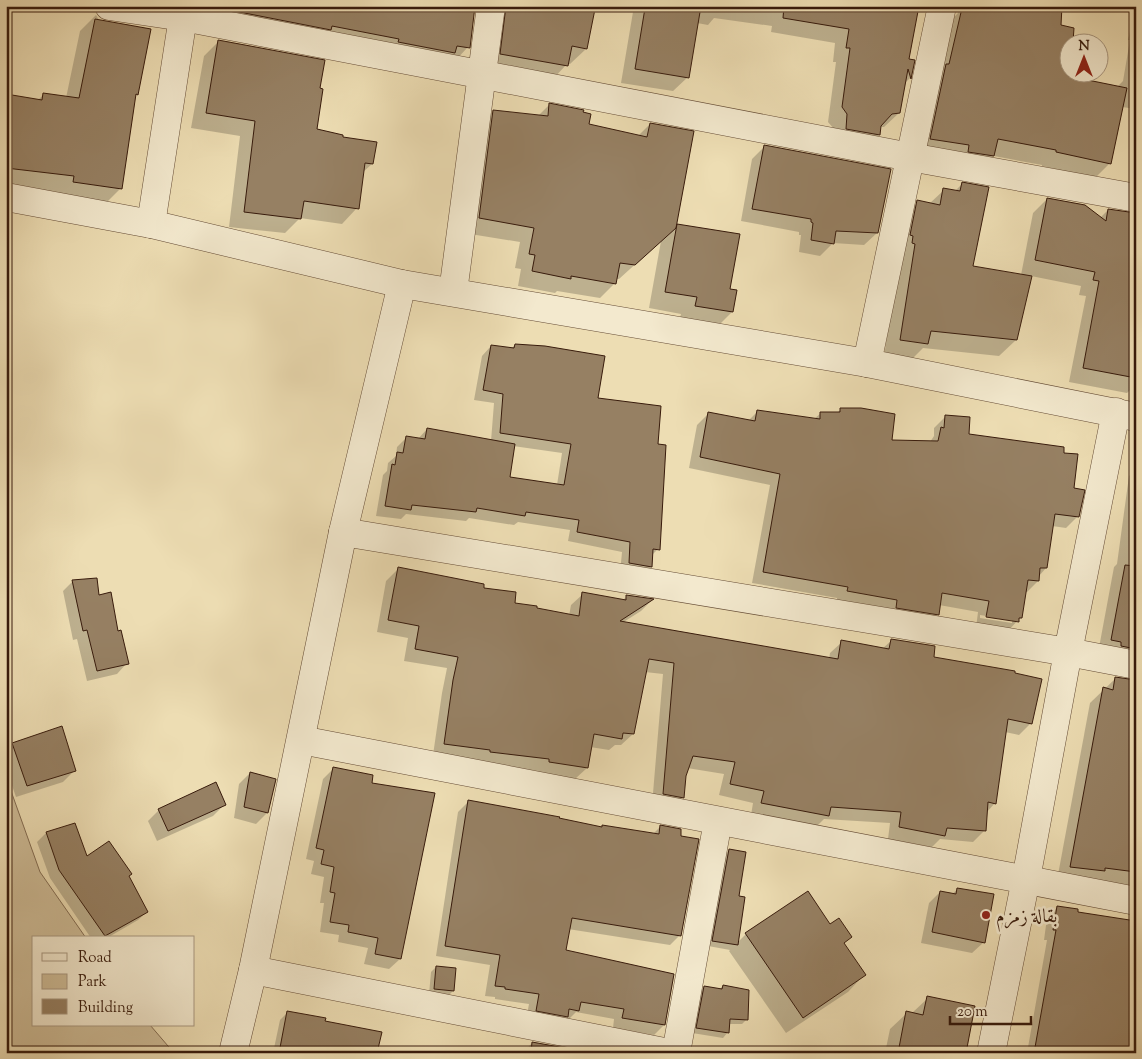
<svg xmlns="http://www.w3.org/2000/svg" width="1142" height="1059" font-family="'Sorts Mill Goudy',Amiri,serif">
	<rect width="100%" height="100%" fill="#edddb3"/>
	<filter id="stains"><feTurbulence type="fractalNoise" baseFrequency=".004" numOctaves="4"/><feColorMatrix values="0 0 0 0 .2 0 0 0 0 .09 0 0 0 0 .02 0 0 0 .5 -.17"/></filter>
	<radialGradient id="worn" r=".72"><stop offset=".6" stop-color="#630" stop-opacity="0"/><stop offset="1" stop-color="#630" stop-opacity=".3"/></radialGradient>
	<polygon fill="#cebc97" stroke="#836c52" points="6,777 40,872 86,938 34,938 34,1025 150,1025 174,1053 6,1053"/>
	<g fill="#0003" fill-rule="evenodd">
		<polygon points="210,6 474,6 468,47 453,63 207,19"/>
		<polygon points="477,6 575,6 586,49 570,64 567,64 551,81 485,69 485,10"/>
		<polygon points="634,6 918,6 908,60 913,61 910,78 904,84 899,113 884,127 879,127 879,135 864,149 834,129 828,122 836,62 833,62 835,43 771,32 772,26 714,18 708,25 697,23 688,77 673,91 621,83"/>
		<polygon points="959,6 1061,6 1060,26 1073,29 1071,42 1070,42 1067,77 1117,87 1123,81 1130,40 1128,40 1136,6 1136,109 1122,107 1110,163 1095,178 1042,166 1042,165 994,156 979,170 916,153 948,24 958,13"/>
		<polygon points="96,15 99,20 106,23 137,94 134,97 121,188 104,205 58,198 58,192 6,186 6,95 37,101 43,95 66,98 80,31"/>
		<polygon points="219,41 318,89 315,130 372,164 362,173 357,208 342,224 300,218 285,233 229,227 240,136 191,128 204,56"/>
		<polygon points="549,105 588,125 638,136 650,124 674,229 678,225 729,290 732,312 716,328 679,322 681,314 649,308 661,241 619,279 616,279 615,283 600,298 557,291 555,293 518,286 521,269 515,268 520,242 464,233 479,126 493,111 538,116"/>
		<polygon points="765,146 877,233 864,245 833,243 820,256 799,252 801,235 799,235 799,232 741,221 752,159"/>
		<polygon points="962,184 972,268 1021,275 1033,213 1047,199 1100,218 1108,210 1136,214 1136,384 1127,393 1069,382 1086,296 1079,295 1081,286 1031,276 1016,340 999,356 923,348 911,360 884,356 899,260 901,218 918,202 929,204 944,190 954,192"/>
		<path d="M515,345L597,399L657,446L658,549L651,556V567L641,576L620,573L622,552L568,541L570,530L518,522L514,525L469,518L466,521L406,514L401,519L376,516L383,475L387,471L388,463L396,456L397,447L407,437L418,439L427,429L491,441L494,403L474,400L482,356L491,346L511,349ZM513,446L562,453L557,485L508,478Z"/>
		<path d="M841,409L891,441L930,442L934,436V428L946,416L968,435L1072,489L1078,516L1066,528L1052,526L1046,568L1039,576L1038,581L1027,592H1025L1020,618L1006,633L976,628L978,612L939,605L938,614L927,626L837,602V598L752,583L770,485L689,468L697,425L709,413L748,421L758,411L814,419L821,413H837ZM980,615L1012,620V623L980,618Z"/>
		<polygon points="1136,469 1136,671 1098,653 1114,567 1117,564 1129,476"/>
		<polygon points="398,569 482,589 513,604 569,616 571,605 583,594 622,601 627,596 652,600 641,611 622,623 829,659 830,653 842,642 882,649 892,640 932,658 1031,723 1019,735 1005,732 995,803 986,813 984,831 973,842 940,839 932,847 888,839 890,823 824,819 816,827 751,815 753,803 719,795 724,774 687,768 684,776 683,797 671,809 652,805 663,674 645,672 633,734 621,745 615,745 609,750 590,747 587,768 575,779 538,774 538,771 479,763 433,755 442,693 447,668 404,661 408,638 377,632 386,581"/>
		<polygon points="73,581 97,596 117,633 127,663 117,674 87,681 77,639 73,640 63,591"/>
		<polygon points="1116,678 1136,681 1136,888 1057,880 1090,703"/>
		<polygon points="13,744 75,770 63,782 16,797 6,768 6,750"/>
		<polygon points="334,768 400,959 389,969 364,964 368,948 338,942 339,935 320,932 324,903 320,903 324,877 311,874 314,861 306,859 323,779"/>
		<polygon points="250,773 267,813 256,824 234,818 239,784"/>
		<polygon points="468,802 601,828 602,826 653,834 661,826 680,935 670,945 568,929 564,951 673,975 664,1025 654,1035 613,1028 614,1019 576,1012 568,1020 526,1020 529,1004 495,999 495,997 485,996 490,965 436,956 458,812"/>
		<polygon points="224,805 213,816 157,841 148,821 159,810"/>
		<polygon points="46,833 86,858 128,876 147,912 138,920 107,938 91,938 50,878 37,842"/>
		<polygon points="729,850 737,897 737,943 746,934 830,926 851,937 843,944 864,975 848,992 786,1033 729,951 730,950 708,946 724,856"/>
		<polygon points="958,889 984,942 972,953 921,943 929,903 940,892 952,894"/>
		<polygon points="1057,908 1076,913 1136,1053 1027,1053 1047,940 1044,940 1047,918"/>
		<polygon points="436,967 453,991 448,996 429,994 431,972"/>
		<polygon points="723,986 747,1019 742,1024 729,1024 728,1032 723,1038 692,1033 699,993 704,987 719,990"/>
		<polygon points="928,998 965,1053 885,1053 890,1029 907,1013 911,1014"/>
		<polygon points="288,1012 324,1022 376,1053 273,1053 280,1020"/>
		<polygon points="532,1043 563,1053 523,1053"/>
	</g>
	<g fill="#968063" stroke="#381b0c">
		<polygon points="224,6 475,6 470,48 457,46 455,53 398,42 399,39 332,26 331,30 224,9"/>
		<polygon points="506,6 581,6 595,9 587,49 572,46 568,66 500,54"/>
		<polygon points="661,6 701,6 689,78 635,69 645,8 660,11"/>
		<polygon points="784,6 919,6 909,59 915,60 911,79 908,69 900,113 892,114 881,126 880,135 846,129 847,114 842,107 850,48 846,48 849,29 783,18"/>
		<polygon points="978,6 1062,6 1061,25 1074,28 1073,42 1070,42 1068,76 1127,88 1111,164 1056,152 1056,150 998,139 994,156 968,152 969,145 930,139 946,64 949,64 962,8 977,11"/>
		<polygon points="95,19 151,29 138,95 136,94 122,189 73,182 74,176 6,168 6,94 42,100 43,93 79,98"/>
		<polygon points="218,40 325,60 320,88 323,89 317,129 343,135 343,137 377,142 373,164 365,163 359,209 304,201 301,219 244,212 255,121 206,113"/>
		<polygon points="549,103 584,110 583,112 591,114 589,124 647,137 650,123 694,131 676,228 635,265 620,263 616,284 571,276 571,279 532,271 535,255 529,254 534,228 479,218 493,110 548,116"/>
		<polygon points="764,145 891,169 878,233 836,231 834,244 811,240 813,223 811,222 811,219 752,209"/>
		<polygon points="962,182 989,187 973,266 1032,276 1017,340 931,331 928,344 900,340 915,244 912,243 913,236 910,235 917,200 940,205 943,188 960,191"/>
		<polygon points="1047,198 1085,205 1106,221 1108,209 1136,213 1136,378 1083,368 1099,281 1093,280 1095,272 1035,260"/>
		<polygon points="677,224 740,234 730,289 737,290 733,312 695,306 697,297 665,292"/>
		<polygon points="515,344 545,346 605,356 598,398 661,406 658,444 666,445 660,550 653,549 652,567 629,563 630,542 577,532 579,520 526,512 525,516 477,508 476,512 412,505 411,510 385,506 392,464 395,465 397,452 403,453 406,436 425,439 427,428 515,444 510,477 564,485 571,444 500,433 503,394 483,390 491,345 514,348"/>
		<polygon points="840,408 861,408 895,414 892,440 938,441 941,427 944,428 945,415 970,417 969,434 1064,447 1064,453 1078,454 1074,488 1085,490 1079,517 1055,514 1047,568 1040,568 1039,581 1028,580 1022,618 1019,618 1019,622 986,617 989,601 942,593 939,615 896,608 897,600 847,591 848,587 763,572 780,474 700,457 708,412 755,421 757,410 820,419 820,412 840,412"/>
		<polygon points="1125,565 1136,566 1136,649 1121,646 1121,642 1111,640"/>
		<polygon points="398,567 484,584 484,588 516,592 515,603 537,606 537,608 579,616 582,592 626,600 626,595 654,599 620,621 838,659 841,640 889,649 891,639 935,646 934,657 1015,671 1015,673 1042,679 1032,724 1008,719 996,804 988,802 986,831 947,828 945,836 899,827 901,812 831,807 829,816 761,803 764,791 730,784 735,762 693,756 686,776 684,798 663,794 674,663 649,659 634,734 623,733 622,739 594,734 588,768 549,762 549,759 490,752 490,750 444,744 453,680 458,657 415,649 419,626 388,620"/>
		<polygon points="97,578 99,595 111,592 118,631 121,630 129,664 97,671 87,630 83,631 72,580"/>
		<polygon points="1115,677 1136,680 1136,741 1131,771 1133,771 1131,789 1136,790 1136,872 1105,868 1105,871 1070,867 1103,687 1113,690"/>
		<polygon points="62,726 76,771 27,786 12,743"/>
		<polygon points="333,767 373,775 372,783 435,793 401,959 375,954 378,938 348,932 349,925 330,922 335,893 330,892 334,867 321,864 324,850 316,848"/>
		<polygon points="250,772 276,779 268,813 244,807"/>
		<polygon points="216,782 226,805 168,831 158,809"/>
		<polygon points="468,800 560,817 559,818 602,827 602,825 659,834 660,825 681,829 681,836 699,839 681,936 572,918 566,950 674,974 665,1025 622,1018 624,1009 581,1002 579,1011 569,1009 568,1017 536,1011 539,994 505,989 505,987 495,986 500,955 445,946"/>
		<polygon points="75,823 87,856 109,841 132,874 129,876 148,912 105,936 59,870 46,832"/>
		<polygon points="729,849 746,852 739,896 745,897 738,945 712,941"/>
		<polygon points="957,888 994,894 985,943 932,932 940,891 956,894"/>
		<polygon points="808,891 830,924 839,918 852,937 844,943 866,975 803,1018 745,933"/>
		<polygon points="1057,906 1078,909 1078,912 1136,921 1136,1053 1034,1053 1056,930 1053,930"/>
		<polygon points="436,966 456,968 454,991 434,989"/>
		<polygon points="723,985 749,990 748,1020 730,1019 729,1033 696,1028 704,986 722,989"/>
		<polygon points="927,996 975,1006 966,1053 898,1053 906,1011 923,1015"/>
		<polygon points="287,1011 326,1018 325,1021 382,1032 377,1053 279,1053"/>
		<polygon points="532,1042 565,1048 564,1053 531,1053"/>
	</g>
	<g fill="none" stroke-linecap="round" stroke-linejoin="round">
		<defs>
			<g id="minor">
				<polyline points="109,6 183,17 910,157 1136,198"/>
				<polyline points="6,197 151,224 402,284 867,363 1136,417"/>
				<polyline points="151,224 183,17"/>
				<polyline points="453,292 491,6"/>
				<polyline points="867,363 942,6"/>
				<polyline points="343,532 1068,652 1136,665"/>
				<polyline points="301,740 1136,901"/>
				<polyline points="253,970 669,1053"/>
				<polyline points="233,1053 253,970 343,532 402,284"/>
				<polyline points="676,1053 718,821"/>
				<polyline points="991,1053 1026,879 1068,652 1116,412"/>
			</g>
		</defs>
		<use href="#minor" stroke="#654c36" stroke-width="29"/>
		<use href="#minor" stroke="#f3e9ce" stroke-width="28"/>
	</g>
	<circle fill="#8f2418" stroke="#f3e9ce" stroke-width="2" cx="986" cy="915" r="5"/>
	<g text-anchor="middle" stroke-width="5" stroke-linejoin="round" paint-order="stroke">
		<g font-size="19" fill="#381b0c" stroke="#f3e9ce" text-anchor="start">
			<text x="996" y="922">بقالة زمزم</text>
		</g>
	</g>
	<rect width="1142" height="1059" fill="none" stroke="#edddb3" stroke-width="25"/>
	<rect x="8" y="8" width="1127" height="1044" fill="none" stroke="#381b0c" stroke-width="2.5"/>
	<rect x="12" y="12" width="1117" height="1034" fill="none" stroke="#381b0c"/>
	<rect x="32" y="936" width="162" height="90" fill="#f3e9ce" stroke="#a89780"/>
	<rect x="42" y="953" width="25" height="8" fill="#f3e9ce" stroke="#a89780"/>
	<text x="78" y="962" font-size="15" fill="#381b0c">Road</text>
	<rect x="42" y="974" width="25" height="15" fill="#cebc97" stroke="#a89780"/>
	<text x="78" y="986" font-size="15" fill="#381b0c">Park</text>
	<rect x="42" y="999" width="25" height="15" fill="#968063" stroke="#a89780"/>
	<text x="78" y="1012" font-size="15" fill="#381b0c">Building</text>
	<g transform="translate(1084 58)"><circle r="24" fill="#f3e9ce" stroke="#a89780"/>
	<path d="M0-4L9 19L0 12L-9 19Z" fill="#8f2418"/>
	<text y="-8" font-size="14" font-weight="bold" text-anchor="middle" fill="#381b0c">N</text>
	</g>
	<path d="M950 1016v8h81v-8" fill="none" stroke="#381b0c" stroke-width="2.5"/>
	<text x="957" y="1016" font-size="15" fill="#381b0c" stroke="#f3e9ce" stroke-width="4" paint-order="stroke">20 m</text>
	<rect width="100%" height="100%" filter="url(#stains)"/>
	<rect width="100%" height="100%" fill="url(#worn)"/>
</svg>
